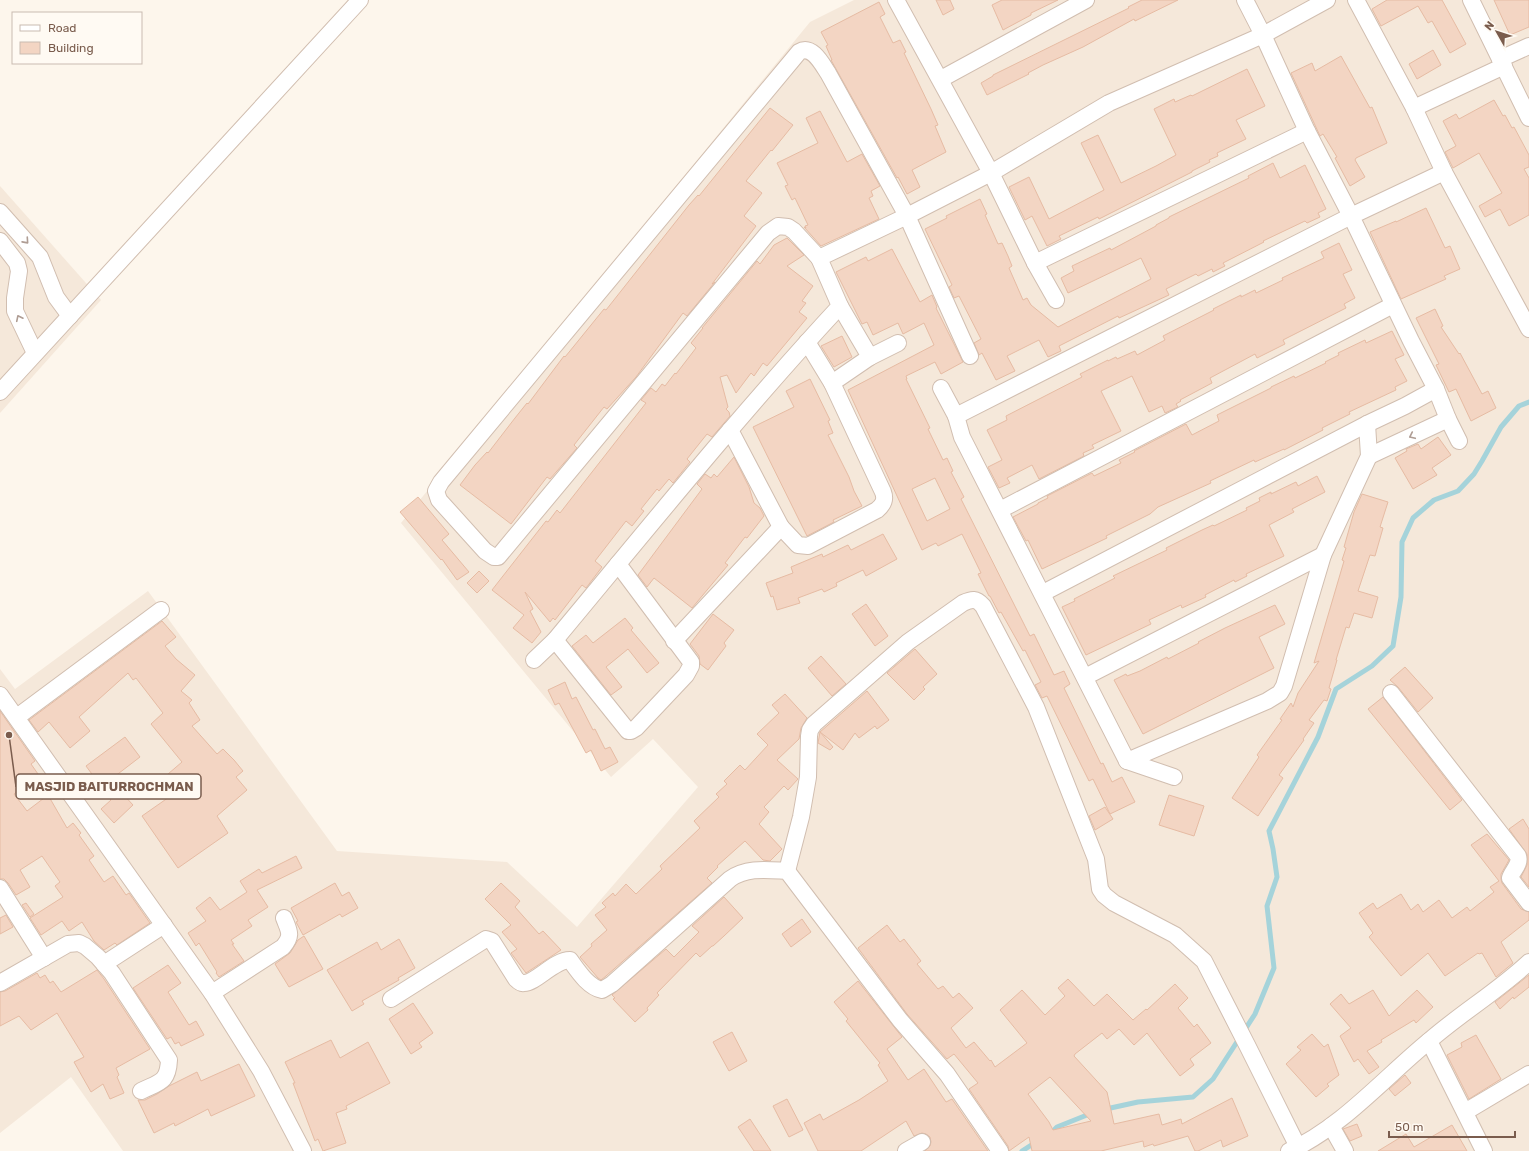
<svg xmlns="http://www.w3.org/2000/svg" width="1529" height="1151" font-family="Rubik,sans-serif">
	<rect width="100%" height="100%" fill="#fdf6ec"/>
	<g fill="#f5e8da">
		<polygon points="854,0 1529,0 1529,1151 123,1151 71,1077 0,1133 0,669 15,689 148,591 337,851 507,862 577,927 698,787 653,739 611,777 401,523 810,22"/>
		<polygon points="0,186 101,300 0,413"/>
	</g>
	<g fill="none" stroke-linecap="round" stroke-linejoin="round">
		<g stroke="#a5d3da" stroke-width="5">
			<polyline points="1106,1109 1138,1102 1193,1097 1213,1079 1255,1014 1274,968 1267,906 1277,877 1273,849 1269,831 1318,737 1336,689 1372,666 1393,646 1401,597 1402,542 1413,518 1434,500 1458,491 1474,474 1482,461 1501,427 1519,406 1529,402"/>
			<polyline points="1050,1134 1057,1127 1092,1113"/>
			<polyline points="1022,1151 1036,1142"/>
		</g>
	</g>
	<g fill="#f3d5c3" stroke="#e6bba3" fill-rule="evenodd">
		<polygon points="936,0 950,0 954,9 943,15"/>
		<polygon points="1002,0 1058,0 1031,13 1031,15 1003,30 992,5"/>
		<polygon points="1142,0 1178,0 1135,21 1134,19 1083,47 1043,65 1028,73 1029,74 987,95 981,83 993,76 993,75 1129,8 1128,7"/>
		<polygon points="1387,0 1442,0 1466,44 1450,53 1432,21 1428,23 1418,6 1381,26 1372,9"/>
		<polygon points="1494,0 1529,0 1529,27 1510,35"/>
		<polygon points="879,2 885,14 880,17 893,43 900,40 906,52 904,53 931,109 938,125 935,126 946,152 912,170 920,187 907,194 898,177 897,178 831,60 832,60 826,46 828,45 821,32"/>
		<polygon points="1433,50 1441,65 1417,79 1409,64"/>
		<polygon points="1341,56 1370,108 1372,107 1387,143 1356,158 1355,160 1365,177 1350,186 1335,158 1337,157 1323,134 1320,136 1291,73 1312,63 1315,71"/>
		<polygon points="1247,69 1265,106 1236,120 1246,139 1217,153 1218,156 1209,160 1210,162 1192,171 1192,172 1099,219 1098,217 1059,236 1061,239 1047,246 1032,216 1025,220 1009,187 1029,177 1049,219 1104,190 1081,143 1098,135 1121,183 1156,166 1176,155 1154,109 1174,99 1175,102 1191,95 1192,96"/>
		<polygon points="1494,100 1503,116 1505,115 1512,128 1514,127 1529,155 1529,167 1524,169 1529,178 1529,215 1509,226 1500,209 1485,217 1479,206 1502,193 1479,153 1453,168 1445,152 1456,146 1443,121 1456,114 1459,119"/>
		<polygon points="770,108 793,125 772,151 771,150 746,181 762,193 744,216 756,226 712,284 715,282 687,316 683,313 636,377 607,409 604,407 574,445 577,448 550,479 547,477 511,524 460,485 475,465 487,452 488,453 515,418 527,403 528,404 564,356 565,357 574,346 604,309 606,310 689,205 698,195 699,196"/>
		<polygon points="820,111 847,162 862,154 880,186 871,191 873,196 869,198 879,219 821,246 804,227 806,228 805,226 808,225 795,198 792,200 785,186 788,185 777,163 818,143 806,118"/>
		<polygon points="1273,163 1280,178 1305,165 1326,209 1318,213 1320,217 1307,223 1305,221 1263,241 1264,242 1223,263 1225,266 1213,272 1212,269 1198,276 1196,274 1166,289 1169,295 1119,318 1118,316 1059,346 1061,351 1048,357 1039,340 1007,356 1015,371 996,380 982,353 979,355 974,343 981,339 959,296 954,298 949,287 952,285 925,229 947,218 946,216 980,199 987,214 985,215 998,244 1002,243 1008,256 1012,266 1009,268 1023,300 1027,298 1031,305 1058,327 1151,279 1141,258 1068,293 1061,278 1074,271 1072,266 1110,248 1111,250 1156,226 1156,225 1169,218 1169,217 1249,178 1248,176"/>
		<polygon points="1426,208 1445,248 1450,246 1460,269 1444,276 1446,279 1401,299 1370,232 1396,221 1396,222"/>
		<polygon points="787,238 804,255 787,266 813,286 802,301 806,303 799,312 807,318 767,366 763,363 754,376 751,373 736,393 727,375 720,377 728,407 726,409 729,412 730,416 712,437 707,434 687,459 690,462 673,483 669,479 659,491 657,489 641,509 644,511 632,526 626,521 595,561 602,567 586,588 582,585 555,620 553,618 550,622 525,592 533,609 530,611 541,632 532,643 513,628 524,615 492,590 546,521 548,522 557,510 560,513 646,403 641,400 651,388 656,392 662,384 665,386 675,373 676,374 696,348 691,343 703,328 702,328 757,261 760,264 774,245"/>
		<polygon points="1339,243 1352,270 1343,274 1355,298 1344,304 1346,308 1283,340 1285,344 1257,358 1255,354 1210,378 1212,383 1180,400 1181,401 1176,404 1178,407 1165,413 1162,406 1149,412 1132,376 1101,391 1121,431 1092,445 1094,448 1083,453 1084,456 1039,479 1032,465 1007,478 1010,483 999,488 988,467 1002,460 987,430 1007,420 1006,416 1082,377 1080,374 1108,360 1108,361 1116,357 1117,359 1135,351 1137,355 1165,340 1163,336 1214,310 1213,309 1241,295 1241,297 1255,290 1256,293 1283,280 1282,278 1324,258 1321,252"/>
		<path d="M892,249L920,302L932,295L937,307L936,308L963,362L941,374L935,362L906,376L907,379H906L930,428L928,429L943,460L947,458L953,471L951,472L964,497L961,499L1030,636L1034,634L1054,675L1064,671L1070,684L1064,688L1101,764L1103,763L1112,782L1122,777L1135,802L1110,814L1093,779L1089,781L1047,696L1042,698L1035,685L1041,682L1025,650L1023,651L1001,612L999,613L990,596H989L978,574L981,573L962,534L938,546L936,543L922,550L848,390L934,345L924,323L903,334L898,323L873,335L867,322L862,324L836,272L866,257L868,261ZM935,478L950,509L927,521L912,489Z"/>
		<polygon points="1435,309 1443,326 1441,327 1459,354 1460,353 1482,394 1488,391 1496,408 1471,421 1456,389 1449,392 1436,365 1439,364 1416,318"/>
		<polygon points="1392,331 1404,355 1395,359 1407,381 1395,387 1396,390 1349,412 1350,414 1322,428 1323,430 1284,450 1284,449 1255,462 1254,460 1210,481 1211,483 1158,507 1150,514 1106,536 1107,538 1042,569 1028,540 1026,541 1013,517 1038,504 1038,503 1048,498 1047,496 1092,473 1094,476 1121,463 1119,460 1135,452 1134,451 1186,424 1192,435 1219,421 1217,415 1271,388 1271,387 1294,376 1295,378 1326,363 1325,362 1339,355 1338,353 1365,340 1366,343"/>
		<polygon points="842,336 852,357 834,367 821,346"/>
		<polygon points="810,379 830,420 828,421 833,433 828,435 849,477 854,491 862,506 833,520 834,522 807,536 753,427 794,407 786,391"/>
		<polygon points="1438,437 1451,455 1432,468 1437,475 1413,489 1395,458 1407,451 1406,449 1418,444 1421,449"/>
		<polygon points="734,457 749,487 754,503 760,508 764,516 747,538 745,537 725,563 728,565 692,608 654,578 647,587 638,575 702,489 697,484 705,474 711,478 714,474 717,477"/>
		<polygon points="1317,476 1325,492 1292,509 1294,512 1269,525 1284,556 1246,574 1247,576 1235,582 1234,580 1205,595 1206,597 1182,608 1181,605 1149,620 1151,624 1086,655 1062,607 1075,601 1074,599 1115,578 1113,576 1167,550 1166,548 1202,530 1213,525 1214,526 1247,510 1246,508 1260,501 1259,498 1271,492 1271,494 1296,482 1298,486"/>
		<polygon points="1362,494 1388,502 1380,527 1383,528 1375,556 1370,555 1358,591 1378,597 1372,618 1354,613 1349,628 1346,627 1336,660 1337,660 1329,688 1331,689 1327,701 1324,700 1309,720 1314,723 1303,739 1304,740 1279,775 1283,778 1258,816 1232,798 1259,757 1257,755 1282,720 1280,719 1291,703 1293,707 1298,693 1319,661 1314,663 1344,561 1342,560 1346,548 1344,547 1354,512"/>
		<polygon points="418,497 449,534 442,540 469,572 457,580 442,559 441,560 400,512"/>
		<polygon points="883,534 897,559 866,576 863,570 836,583 837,586 824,592 822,589 798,598 800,603 777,610 773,596 771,597 766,583 793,573 791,567 822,554 823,557 848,545 851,550"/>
		<polygon points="479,571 489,581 477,593 467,583"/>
		<polygon points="866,604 888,636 875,646 852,614"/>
		<polygon points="1275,605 1285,624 1259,637 1274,668 1143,734 1114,680 1126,674 1127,676 1140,671 1167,657 1168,659 1199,643 1198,642 1225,628"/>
		<polygon points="713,614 734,630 724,643 726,646 708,670 700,664 699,656 690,644"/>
		<polygon points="625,618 633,628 631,630 659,663 647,673 628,649 606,667 622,687 611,695 572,646 586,635 593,643"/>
		<polygon points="162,621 176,637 165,646 176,659 195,675 181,691 192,700 189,703 200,720 192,726 217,754 223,749 234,760 243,771 236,777 247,790 217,816 228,833 178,868 142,816 182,788 168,774 182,762 151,724 163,713 136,678 133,680 128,673 79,717 90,731 70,748 49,722 38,732 29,720"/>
		<polygon points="915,649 937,674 923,687 925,689 914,700 887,673"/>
		<polygon points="821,656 846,684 832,696 808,668"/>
		<polygon points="1405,667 1433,698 1418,712 1398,687 1390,680"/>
		<polygon points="565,682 572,699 576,697 593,730 595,729 605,749 610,747 618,762 601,771 591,750 586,753 559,703 555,705 548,690"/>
		<polygon points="867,691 889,720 877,729 875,726 859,738 855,733 843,750 820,732"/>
		<polygon points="785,694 807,718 801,728 799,739 777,760 798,779 788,790 784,786 764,807 769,812 759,824 782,849 770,861 763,860 745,841 717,866 718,867 707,878 712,883 606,976 601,980 598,978 580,957 592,946 591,944 607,930 595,915 606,907 602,903 613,893 615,896 626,884 636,894 662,869 660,866 700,828 694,821 719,797 716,794 727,784 724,781 740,765 745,770 768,745 757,734 779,713 772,705"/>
		<polygon points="1383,697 1462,800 1450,810 1368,709"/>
		<polygon points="0,711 35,761 31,764 38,774 14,794 27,811 48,795 67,828 73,823 81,833 79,835 94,856 89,860 104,882 113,876 126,895 129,893 150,923 117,945 115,943 104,950 94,941 82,922 69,931 62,921 41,935 30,918 63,897 55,886 60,882 42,856 20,870 30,887 16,895 8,883 4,879 0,879"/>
		<polygon points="820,732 833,747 830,750 818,743"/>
		<polygon points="125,737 140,757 110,780 133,805 114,823 101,809 111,800 86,766"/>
		<polygon points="1169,795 1204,806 1194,836 1159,825"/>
		<polygon points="1105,807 1113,819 1095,830 1089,816"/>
		<polygon points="1523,819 1529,829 1529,887 1521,877 1527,865 1527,854 1509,829"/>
		<polygon points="1487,834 1509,860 1501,874 1501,879 1502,883 1521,909 1529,912 1529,920 1501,942 1513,963 1496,977 1482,953 1479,954 1478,953 1445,976 1428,953 1401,976 1369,937 1373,933 1359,913 1373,903 1377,909 1401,894 1411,910 1418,904 1423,912 1439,900 1452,918 1467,907 1470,911 1494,892 1490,887 1499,881 1471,845"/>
		<polygon points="296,856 302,868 257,890 268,907 248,920 252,926 231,940 234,944 232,944 244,961 219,977 216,973 217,972 199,943 196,946 188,933 206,921 196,908 210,897 220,910 247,892 240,881 259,869 262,873"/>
		<polygon points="335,883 342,896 349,892 358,908 342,917 340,914 303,935 296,922 298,921 291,908"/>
		<polygon points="501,883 520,901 515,907 539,934 543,931 561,950 526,973 511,953 517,949 502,932 511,925 485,899"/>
		<polygon points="724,897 743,918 724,936 713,946 712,946 700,957 696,953 657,993 659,995 647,1008 648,1010 635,1022 613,999 615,998 612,995 666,949 674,957 699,932 692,926"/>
		<polygon points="26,903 34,914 30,917 22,905"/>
		<polygon points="6,915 13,927 0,934 0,918"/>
		<polygon points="802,919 811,932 791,947 782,934"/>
		<path d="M887,925L900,942L904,939L921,961L917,964L938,989L943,986L953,998L959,993L973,1008L951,1028L966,1048L974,1042L990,1061L991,1060L995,1067L1027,1043L1000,1010L1022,990L1045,1015L1065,996L1058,988L1068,979L1094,1006L1107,994L1133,1020L1146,1009L1147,1010L1175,984L1188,998L1178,1008L1194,1027L1197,1024L1211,1043L1190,1059L1194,1065L1180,1076L1147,1033L1134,1045L1119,1029L1107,1039L1102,1033L1075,1054L1074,1056L1107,1092L1114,1124L1159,1114L1162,1125L1181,1119L1182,1124L1232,1098L1248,1136L1223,1147L1221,1140L1198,1151H1195L1188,1136L1154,1146L1153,1144L1144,1147L1143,1141L1101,1151H1032L1029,1137L1009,1151L1008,1146L969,1089L978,1083L954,1054L947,1059L907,1014L858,948ZM1050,1077L1091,1121L1053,1130L1049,1122L1028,1094Z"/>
		<polygon points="304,936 323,969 289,987 275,964 290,953 298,940"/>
		<polygon points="399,939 415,968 398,978 399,980 362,1001 364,1004 352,1011 327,970 377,942 381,950"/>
		<polygon points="168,965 181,983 168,992 189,1025 196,1021 204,1035 181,1046 179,1042 175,1044 171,1037 167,1039 133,988"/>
		<polygon points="97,970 104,979 150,1049 116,1068 119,1075 117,1077 124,1093 110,1099 103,1084 91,1092 74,1062 84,1057 57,1013 31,1030 19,1016 0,1026 0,992 5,991 37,973 40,978 45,975 50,983 53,981 61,992"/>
		<polygon points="1529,975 1529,987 1514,999 1513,997 1500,1009 1495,1002"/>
		<polygon points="858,981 902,1037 887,1049 908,1080 924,1069 946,1102 952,1099 988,1151 925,1151 930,1146 931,1142 930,1137 926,1134 922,1133 914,1136 906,1121 861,1151 818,1151 804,1123 820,1114 823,1120 859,1100 888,1081 878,1065 880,1063 846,1021 848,1019 834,1002"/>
		<polygon points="1373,990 1389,1016 1417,990 1433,1007 1416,1023 1414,1020 1381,1040 1382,1042 1367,1051 1379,1067 1369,1074 1358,1059 1354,1062 1340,1036 1351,1028 1330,1004 1341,994 1349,1004"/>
		<polygon points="413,1003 433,1033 419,1043 422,1047 411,1054 389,1019"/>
		<polygon points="732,1032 747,1061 729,1071 713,1042"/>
		<polygon points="1312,1034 1324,1047 1328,1044 1339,1075 1327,1084 1329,1086 1316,1097 1286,1064 1301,1050 1297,1047"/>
		<polygon points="1476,1035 1501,1079 1469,1099 1447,1055 1462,1047 1461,1043"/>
		<polygon points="331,1040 340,1058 368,1042 390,1083 346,1106 347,1109 336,1113 346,1143 323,1151 318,1139 315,1141 293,1083 295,1083 285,1062"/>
		<polygon points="239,1064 255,1096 211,1116 208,1109 175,1126 174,1123 154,1133 138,1100 145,1100 157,1094 169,1086 197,1072 201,1081"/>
		<polygon points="1405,1075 1411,1083 1395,1096 1389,1089"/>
		<polygon points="787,1099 803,1130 789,1137 773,1106"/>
		<polygon points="750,1119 771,1151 754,1151 738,1127"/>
		<polygon points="1357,1124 1362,1136 1350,1141 1343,1129"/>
		<polygon points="1452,1125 1467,1151 1378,1151 1406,1134 1414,1147"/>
	</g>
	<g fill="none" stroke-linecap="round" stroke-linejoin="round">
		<defs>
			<g id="street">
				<polyline points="896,0 991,173 1035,263 1056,300"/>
				<polyline points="1356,0 1414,108 1444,172 1529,329"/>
				<polyline points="1471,0 1529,118"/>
				<polyline points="1500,59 1529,46"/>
				<polyline points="941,79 1086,0"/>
				<polyline points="1414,108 1504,66"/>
				<polyline points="1444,172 1351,216 1411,341 1436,389 1448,419 1459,441"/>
				<polyline points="0,212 40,257 56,297 70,316"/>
				<polyline points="0,241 17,263 19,271 15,298 15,311 35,353"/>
				<path d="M819,258L794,231L788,227L778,226L768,233L498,557H494L485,551L439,500L436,491L441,482L799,52C812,44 822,64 828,73L907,216L970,356"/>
				<polyline points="1035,263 1307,131"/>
				<polyline points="840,306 870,357"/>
				<polyline points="832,383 870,357 898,343"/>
				<polyline points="941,388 956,416"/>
				<polyline points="0,392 360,0"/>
				<polyline points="730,430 781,527"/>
				<polyline points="1369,456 1448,419"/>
				<polyline points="1000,510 1393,305"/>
				<polyline points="1043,593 1367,424 1405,406 1436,389"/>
				<polyline points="555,640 628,731 631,731 636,728 686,675 691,666 691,662 618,564"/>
				<path d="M674,641L781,527L798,545L808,546L877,510C883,505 886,500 883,492L832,383L807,342"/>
				<path d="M534,660L555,640C649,527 741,413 840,306L819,258L907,216L991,173L1109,103L1263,35L1327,0"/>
				<polyline points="1085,677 1323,555"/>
				<path d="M1391,693L1518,856C1521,864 1512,871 1510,878L1529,903"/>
				<polyline points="0,695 212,993 261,1071 303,1151"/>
				<polyline points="17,717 161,610"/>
				<polyline points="1127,761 1267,701 1280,693 1284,686 1323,555 1369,456 1367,424"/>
				<polyline points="1174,777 1127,761 962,437 956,416 1351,216 1307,131 1263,35 1245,0"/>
				<path d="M787,871L801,817L808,777L809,736L810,730L814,724L908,642L963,603C972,599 976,598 983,606L1036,707L1096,859L1100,889L1104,895L1114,903L1175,935L1204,961L1247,1045L1298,1147"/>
				<polyline points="0,888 44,958"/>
				<polyline points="104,964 164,925"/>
				<path d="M0,983L68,944L79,943L85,946L98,957L112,973L169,1060C168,1083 159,1082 141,1091"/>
				<path d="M212,993L283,947C293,935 289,931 284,918"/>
				<path d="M391,999L486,939L492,941L516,979C518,981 521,984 524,983C536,983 554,960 570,960C578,971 588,987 602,990L612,984L730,879C747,867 767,870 787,871L900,1020L947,1074L1000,1151"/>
				<polyline points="1429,1041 1484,1151"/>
				<polyline points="1465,1112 1529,1074"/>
				<polyline points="1331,1126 1345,1151"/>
				<polyline points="906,1151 922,1142"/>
				<path d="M1289,1151C1340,1129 1386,1076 1429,1041C1461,1013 1498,991 1529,962"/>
			</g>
		</defs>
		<use href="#street" stroke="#d1beb0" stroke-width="18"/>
		<use href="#street" stroke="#fff" stroke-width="16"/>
	</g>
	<defs><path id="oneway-chevron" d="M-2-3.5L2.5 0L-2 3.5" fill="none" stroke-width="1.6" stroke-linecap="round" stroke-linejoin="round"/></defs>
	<g stroke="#af9d94">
		<use href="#oneway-chevron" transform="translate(26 241) rotate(48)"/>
		<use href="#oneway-chevron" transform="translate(19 318) rotate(-116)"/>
		<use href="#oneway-chevron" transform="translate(1412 436) rotate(155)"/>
	</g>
	<path fill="none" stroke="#7a5c4d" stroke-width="1.5" d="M9 735L16 787"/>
	<circle fill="#7a5c4d" stroke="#fffaf3" stroke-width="1.5" cx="9" cy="735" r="4"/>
	<rect fill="#fffaf3" stroke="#7a5c4d" stroke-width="1.5" x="16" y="774" width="185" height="25" rx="4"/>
	<g font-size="13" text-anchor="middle" font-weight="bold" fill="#7a5c4d">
		<text x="109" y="791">MASJID BAITURROCHMAN</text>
	</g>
	<rect x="12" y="12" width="130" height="52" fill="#fffaf3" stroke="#cabbb1"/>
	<rect x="20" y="25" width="20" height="6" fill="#ffffff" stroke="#cabbb1"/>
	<text x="48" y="32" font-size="12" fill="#7a5c4d">Road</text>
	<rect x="20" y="42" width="20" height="12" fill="#f3d5c3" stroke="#cabbb1"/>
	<text x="48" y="52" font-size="12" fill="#7a5c4d">Building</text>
	<g transform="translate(1497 32) rotate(309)" stroke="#fffaf3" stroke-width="3" paint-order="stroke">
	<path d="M0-3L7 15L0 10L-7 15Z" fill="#7a5c4d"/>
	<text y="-6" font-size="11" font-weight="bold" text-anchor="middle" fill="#7a5c4d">N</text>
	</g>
	<path d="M1389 1131v6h126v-6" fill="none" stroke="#7a5c4d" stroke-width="2"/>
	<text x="1395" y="1131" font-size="12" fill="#7a5c4d" stroke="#fffaf3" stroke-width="3" paint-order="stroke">50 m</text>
</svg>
